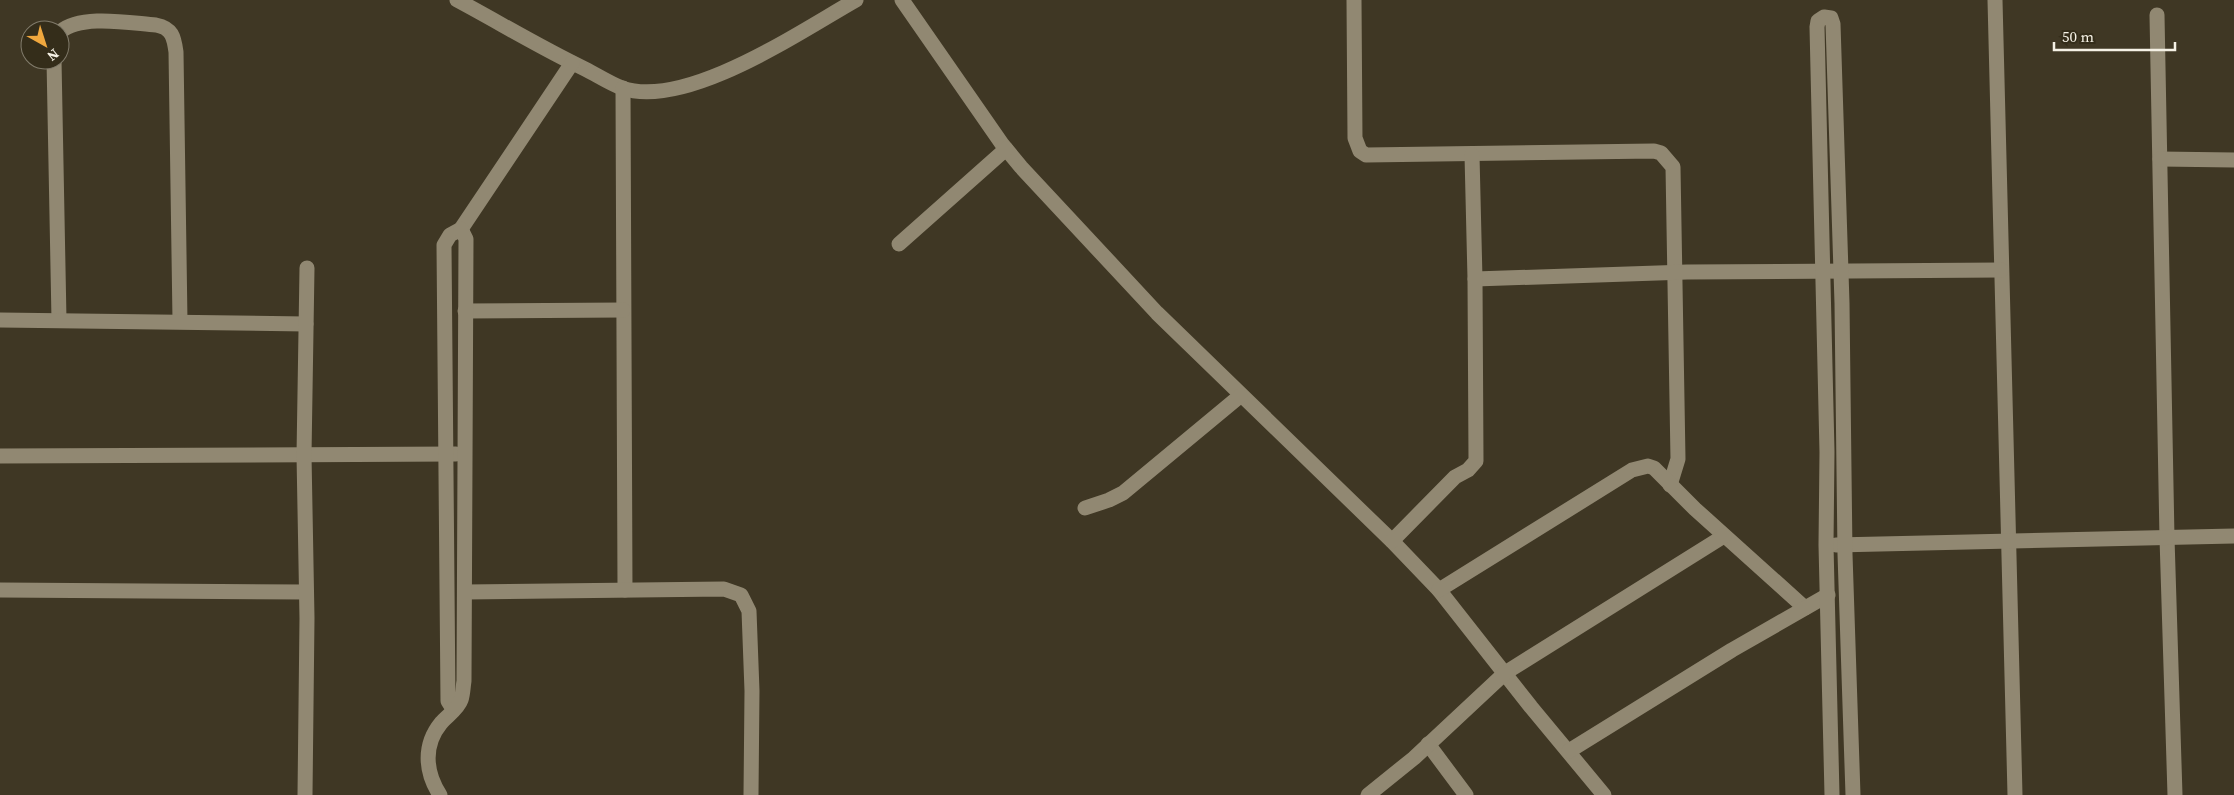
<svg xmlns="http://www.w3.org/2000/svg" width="2234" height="795" font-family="'Source Serif 4',serif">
	<rect width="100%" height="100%" fill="#3f3724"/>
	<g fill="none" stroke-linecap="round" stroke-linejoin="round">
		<g stroke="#918872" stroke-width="15">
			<path d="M457,0C500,23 541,48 585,69C597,75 609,83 622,88C686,110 801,31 856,0"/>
			<polyline points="902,0 1002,144 1021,167 1157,313 1392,541 1439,590 1531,707 1604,795"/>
			<polyline points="1354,0 1355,138 1360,151 1366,155 1654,151 1661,153 1673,167 1678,459 1670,485"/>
			<polyline points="1995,0 2015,795"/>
			<polyline points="2157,15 2167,538 2175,795"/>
			<path d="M60,32C81,14 129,23 156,25C172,28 174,37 176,52L180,321"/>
			<polyline points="54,60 59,320"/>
			<polyline points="623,88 625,590"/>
			<polyline points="2160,159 2234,160"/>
			<polyline points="899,244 1006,149"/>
			<polyline points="1475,279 1687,272 2001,270"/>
			<polyline points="465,311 623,310"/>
			<polyline points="0,320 306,324"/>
			<polyline points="0,456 456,454"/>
			<polyline points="1085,508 1109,500 1123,493 1240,396"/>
			<polyline points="1392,541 1455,477 1468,470 1476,461 1475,279 1472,155"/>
			<polyline points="1836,545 2234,536"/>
			<polyline points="0,590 306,592"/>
			<polyline points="1439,590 1632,470 1648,466 1654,468 1695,509 1805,608"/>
			<polyline points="465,592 724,589 741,595 749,611 752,691 751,795"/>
			<polyline points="453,709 448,701 444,245 450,235 461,229 572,63"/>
			<polyline points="1428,744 1466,795"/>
			<polyline points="1569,751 1732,650 1828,595"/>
			<polyline points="305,795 307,618 304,455 307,268"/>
			<path d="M440,795C425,772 423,745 441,723C447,716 458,709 461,700C463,694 463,687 464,681L466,239L461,229"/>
			<polyline points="1368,795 1414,758 1505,673 1724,536"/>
			<polyline points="1832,795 1826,545 1827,452 1817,27 1818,21 1824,17 1831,18 1833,24 1842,303 1845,554 1853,795"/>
		</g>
	</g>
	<g transform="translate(45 45) rotate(141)"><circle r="24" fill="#342d1a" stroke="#817b6b"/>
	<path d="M0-4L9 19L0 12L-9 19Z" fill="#efa73e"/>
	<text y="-8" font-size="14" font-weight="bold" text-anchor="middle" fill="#f5f1e5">N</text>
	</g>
	<path d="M2054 42v8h121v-8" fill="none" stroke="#f5f1e5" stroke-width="2.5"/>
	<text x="2062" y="42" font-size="15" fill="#f5f1e5" stroke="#342d1a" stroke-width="4" paint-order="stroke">50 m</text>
</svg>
